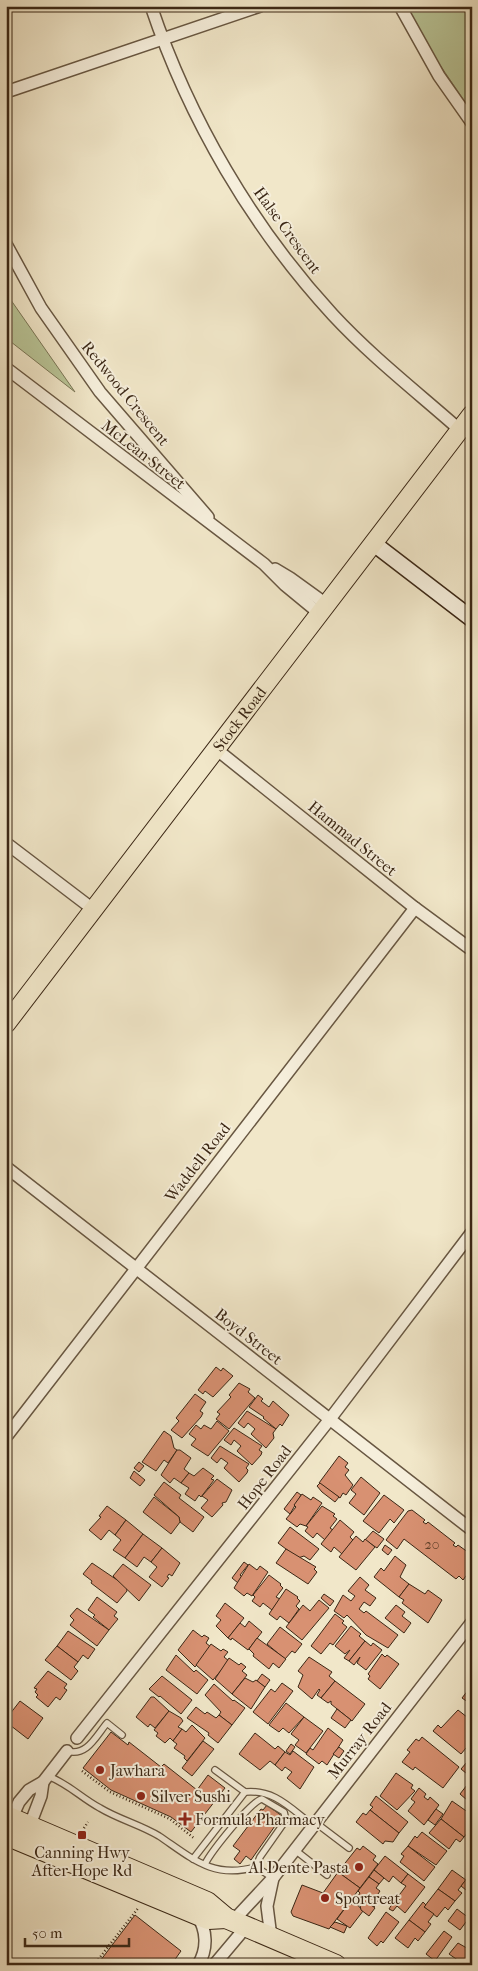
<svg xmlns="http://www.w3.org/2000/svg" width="478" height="1971" font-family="'IM FELL French Canon',serif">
	<rect width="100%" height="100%" fill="#f1e7c9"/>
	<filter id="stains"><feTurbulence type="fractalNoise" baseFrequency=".004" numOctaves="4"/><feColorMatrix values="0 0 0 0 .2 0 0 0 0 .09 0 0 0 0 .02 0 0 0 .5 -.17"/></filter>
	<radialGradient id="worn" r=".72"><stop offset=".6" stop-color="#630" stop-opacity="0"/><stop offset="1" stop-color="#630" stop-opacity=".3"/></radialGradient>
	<g fill="#b9c597" stroke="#7a7656">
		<polygon points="407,6 472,6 472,112 429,49"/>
		<polygon points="6,293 75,392 6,338"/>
	</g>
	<g fill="#d89172" stroke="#3b2715">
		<polygon points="216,1367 221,1371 223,1368 233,1376 213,1397 205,1391 203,1394 198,1390"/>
		<polygon points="239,1383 250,1389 248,1392 255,1398 229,1429 216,1419 220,1414 217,1412 231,1397 229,1395"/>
		<polygon points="195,1394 206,1402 200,1411 203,1413 201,1417 182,1438 171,1430 179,1421 176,1418"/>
		<polygon points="258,1395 263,1399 261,1401 269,1407 273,1401 289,1415 282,1426 280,1424 276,1429 263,1418 264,1417 249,1407"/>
		<polygon points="247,1411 276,1429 273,1433 274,1438 266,1448 251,1434 255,1429 248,1423 244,1428 238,1423"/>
		<polygon points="217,1421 229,1431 208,1456 191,1445 196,1439 189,1434 196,1425 201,1429 204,1425 211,1429"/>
		<polygon points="234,1428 262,1446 259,1450 262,1452 261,1455 252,1465 237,1451 241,1446 234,1440 231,1445 224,1440"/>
		<polygon points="164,1431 171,1436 174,1448 177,1450 168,1463 164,1460 156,1471 142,1462"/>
		<polygon points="220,1446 249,1464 246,1468 248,1470 247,1473 239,1482 224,1468 228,1463 221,1458 217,1463 211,1458"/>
		<polygon points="177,1450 180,1450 191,1458 184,1469 189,1473 181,1483 174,1478 170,1483 161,1475"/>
		<polygon points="339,1456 348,1463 345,1467 349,1470 345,1475 353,1485 346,1495 343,1493 340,1498 319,1483"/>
		<polygon points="139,1462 144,1466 139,1472 134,1468"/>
		<polygon points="203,1468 214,1476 211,1479 214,1480 201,1497 199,1495 195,1501 185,1494 189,1488 181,1483 189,1473 194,1476"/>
		<polygon points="134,1471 145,1480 140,1486 130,1478"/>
		<polygon points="361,1477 380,1493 364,1515 349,1503 356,1494 351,1490"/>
		<polygon points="217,1479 232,1490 226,1502 222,1503 223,1505 212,1517 201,1508 208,1500 202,1496"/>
		<polygon points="164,1482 181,1495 179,1498 204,1517 193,1532 180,1522 179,1517 154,1495"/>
		<polygon points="320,1483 339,1497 335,1502 322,1492 317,1486"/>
		<polygon points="297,1492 301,1495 290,1514 284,1509"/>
		<polygon points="302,1494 311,1500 313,1497 322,1503 306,1526 300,1524 297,1527 286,1519 296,1507 294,1505"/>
		<polygon points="384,1495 404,1510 394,1523 390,1519 379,1533 363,1521"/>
		<polygon points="154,1497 179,1517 180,1522 171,1534 143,1512"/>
		<polygon points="107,1506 126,1520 115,1535 109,1530 101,1540 89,1530 101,1517 99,1516"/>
		<polygon points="322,1506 335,1514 333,1516 337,1519 330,1528 333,1530 325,1540 317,1533 313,1538 305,1531 308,1527 306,1526"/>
		<polygon points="412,1510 425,1520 423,1522 426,1524 428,1522 455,1543 453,1545 456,1547 458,1545 472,1555 472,1574 469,1572 463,1580 459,1576 456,1579 404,1539 397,1549 386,1540 408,1511"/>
		<polygon points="126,1520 143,1534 125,1558 113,1550 121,1540 115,1535"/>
		<polygon points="340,1520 354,1532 350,1537 353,1540 342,1554 334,1547 331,1552 321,1544"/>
		<polygon points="290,1527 319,1549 310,1560 304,1556 298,1558 278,1543"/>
		<polygon points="373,1531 384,1539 377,1548 365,1540"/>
		<polygon points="143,1534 162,1548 151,1562 144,1557 137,1567 125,1558"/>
		<polygon points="356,1536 363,1542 365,1539 375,1547 356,1570 339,1557"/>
		<polygon points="385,1545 392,1550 388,1555 382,1550"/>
		<polygon points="162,1548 180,1563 172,1576 169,1574 167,1577 169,1578 162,1587 149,1577 157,1567 151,1562"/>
		<polygon points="286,1549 316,1567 314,1569 317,1572 308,1584 276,1563"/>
		<polygon points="395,1556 406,1565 400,1577 409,1584 399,1597 374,1577 381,1568 384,1571"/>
		<polygon points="244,1562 248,1565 240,1575 242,1577 238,1583 232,1578"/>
		<polygon points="92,1563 126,1586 127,1591 117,1603 91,1583 92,1581 83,1574"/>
		<polygon points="123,1564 151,1585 139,1601 113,1576"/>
		<polygon points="249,1564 257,1570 260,1566 268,1572 252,1596 247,1593 244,1596 234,1588"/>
		<polygon points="269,1575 281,1584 280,1585 283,1588 276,1597 280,1599 272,1610 263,1603 260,1607 252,1601 255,1597 253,1595"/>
		<polygon points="360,1577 369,1585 365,1590 376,1598 370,1606 364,1602 359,1609 364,1613 366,1611 398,1635 388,1648 366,1635 347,1615 344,1618 334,1611 343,1595 351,1601 355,1596 348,1591"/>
		<polygon points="409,1584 425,1594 428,1590 442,1600 428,1623 402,1603 404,1600 399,1597"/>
		<polygon points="286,1589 298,1597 297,1598 300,1601 296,1606 299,1609 289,1623 280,1616 277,1620 269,1614"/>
		<polygon points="324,1594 334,1601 330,1606 321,1598"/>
		<polygon points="97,1597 117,1612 114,1616 118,1619 109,1630 93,1617 95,1615 88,1610"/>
		<polygon points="319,1600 329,1608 302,1640 286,1627 303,1605 310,1611"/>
		<polygon points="225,1603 244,1618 228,1638 216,1626 221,1620 216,1616"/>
		<polygon points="396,1605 405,1612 402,1616 411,1623 404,1633 385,1618"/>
		<polygon points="77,1608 109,1630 97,1646 70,1625 74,1620 70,1616"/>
		<polygon points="335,1614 344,1621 342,1623 347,1627 333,1645 330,1643 321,1654 311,1646"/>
		<polygon points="249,1621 262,1632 248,1650 232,1638 231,1640 228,1638 240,1623 245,1627"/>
		<polygon points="351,1626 361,1634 359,1636 365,1641 349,1661 344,1658 350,1650 345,1654 335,1646"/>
		<polygon points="280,1627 302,1644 295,1653 292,1651 285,1659 267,1644"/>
		<polygon points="193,1630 202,1637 204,1635 209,1638 206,1643 211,1647 195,1667 178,1650"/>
		<polygon points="68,1631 95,1649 88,1659 83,1655 78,1662 57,1646"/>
		<polygon points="257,1638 286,1659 279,1668 273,1663 269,1669 253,1656 254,1654 249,1649"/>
		<polygon points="365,1641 371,1646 373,1643 382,1650 366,1670 357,1663 360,1657 354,1665 349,1661"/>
		<polygon points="211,1644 221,1651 223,1649 228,1652 224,1657 229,1661 213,1680 196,1665"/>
		<polygon points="57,1646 78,1662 74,1667 78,1671 71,1680 45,1660"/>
		<polygon points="382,1654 385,1657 387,1655 399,1664 380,1689 368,1679 370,1676 368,1674"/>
		<polygon points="176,1655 194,1672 196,1670 208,1680 197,1694 166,1670"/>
		<polygon points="309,1657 332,1672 329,1676 335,1681 321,1698 317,1695 320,1690 319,1689 312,1699 298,1687 303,1675 298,1671"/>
		<polygon points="229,1658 239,1665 241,1663 246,1667 242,1671 247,1675 232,1694 215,1679"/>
		<polygon points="48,1671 67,1684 64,1688 67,1690 60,1700 56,1697 48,1707 36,1697 38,1695 35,1692 37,1689 34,1688"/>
		<polygon points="262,1674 270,1680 265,1687 257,1681"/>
		<polygon points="162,1676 192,1700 181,1714 160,1696 159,1697 149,1689"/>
		<polygon points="245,1678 253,1682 256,1680 265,1687 251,1709 232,1694"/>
		<polygon points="335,1681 365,1704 352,1721 331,1704 331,1701 328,1703 321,1698"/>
		<polygon points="282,1683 293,1691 268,1724 253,1712 271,1689 275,1692"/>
		<polygon points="214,1684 233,1701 234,1700 245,1708 232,1725 219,1715 221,1712 205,1695"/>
		<polygon points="472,1685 472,1705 462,1698"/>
		<polygon points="151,1697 154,1697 169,1711 155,1728 150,1724 148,1727 136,1717"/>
		<polygon points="20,1701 43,1718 28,1739 6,1722 6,1719"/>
		<polygon points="286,1703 304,1717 289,1733 283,1728 279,1732 269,1725"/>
		<polygon points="196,1707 205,1714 207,1712 216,1718 219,1715 232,1725 218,1743 208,1735 209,1733 187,1718"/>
		<polygon points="337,1709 351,1720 345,1728 331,1718"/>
		<polygon points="458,1710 472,1721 472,1752 466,1748 461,1754 433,1731 438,1725 441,1728"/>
		<polygon points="169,1711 181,1718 183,1721 178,1727 182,1729 173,1741 170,1738 165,1743 156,1736 158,1733 154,1730"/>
		<polygon points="304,1717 323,1731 306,1753 295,1745 299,1740 291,1734"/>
		<polygon points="192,1725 205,1738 187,1761 184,1758 185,1756 174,1748 177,1744 173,1741 182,1729 186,1732"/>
		<polygon points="328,1728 343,1740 327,1765 322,1761 319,1764 306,1754 310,1748 313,1750"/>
		<polygon points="111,1732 128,1745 129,1742 161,1767 164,1764 197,1790 208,1775 225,1788 191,1832 171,1817 111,1790 83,1768"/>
		<polygon points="255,1733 275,1749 278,1746 285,1752 275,1765 270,1761 260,1770 239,1754"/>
		<polygon points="422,1737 459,1767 443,1788 415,1767 413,1770 402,1762 410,1752 407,1750 416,1739 419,1741"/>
		<polygon points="203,1741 214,1749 192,1776 182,1768"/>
		<polygon points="291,1744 295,1747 290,1754 286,1751"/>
		<polygon points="339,1747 344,1751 339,1758 333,1754"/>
		<polygon points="293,1751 314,1767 300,1789 287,1778 292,1772 285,1767 282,1771 275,1765 285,1752 290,1755"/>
		<polygon points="467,1762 472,1765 472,1778 461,1769"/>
		<polygon points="396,1773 413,1785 411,1788 415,1791 397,1810 380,1796"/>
		<polygon points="472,1784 472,1794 467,1800 460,1794 467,1785 469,1787"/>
		<polygon points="419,1788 426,1794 424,1797 428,1800 430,1797 439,1805 424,1825 408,1811 415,1802 411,1799"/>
		<polygon points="376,1796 408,1822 399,1833 370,1810 373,1807 370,1805"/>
		<polygon points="452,1801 472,1815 472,1827 464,1837 441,1819"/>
		<polygon points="267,1805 282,1816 251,1860 246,1856 240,1864 234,1859 240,1851 233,1846 261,1809 263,1810"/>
		<polygon points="436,1809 443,1814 435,1825 428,1820"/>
		<polygon points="370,1810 399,1833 393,1842 385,1841 383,1844 356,1822 363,1813 366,1815"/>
		<polygon points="441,1819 464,1837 460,1842 456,1839 449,1849 429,1833"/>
		<polygon points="422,1832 447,1851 436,1865 408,1846 415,1836 417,1838"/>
		<polygon points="363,1846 376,1856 373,1860 378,1864 360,1888 338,1872 357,1848 360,1850"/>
		<polygon points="408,1846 435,1867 424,1881 400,1862 404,1856 401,1854"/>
		<polygon points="385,1856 408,1874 401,1883 393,1876 389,1882 374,1870"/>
		<polygon points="374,1870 384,1878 379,1884 369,1877"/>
		<polygon points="452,1870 466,1880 458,1890 462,1893 455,1901 438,1889"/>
		<polygon points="338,1872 360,1888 329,1929 293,1916 291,1912 302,1885 323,1893"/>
		<polygon points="471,1873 472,1874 472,1900 468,1897 471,1894 461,1886"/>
		<polygon points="408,1874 425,1887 405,1913 397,1906 393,1911 389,1909 394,1901 398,1904 401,1901 397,1898 406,1886 401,1883"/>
		<polygon points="369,1877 379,1884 376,1888 380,1891 376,1897 379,1899 374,1907 367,1902 361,1903 356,1899 360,1893 358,1891"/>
		<polygon points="438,1889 455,1901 448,1910 445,1907 437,1917 424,1907"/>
		<polygon points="354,1901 363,1911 350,1928 337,1919 349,1903 351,1905"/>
		<polygon points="367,1902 375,1908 369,1916 361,1910 360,1905"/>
		<polygon points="423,1902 426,1905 424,1907 434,1914 428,1922 431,1924 425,1932 409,1920"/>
		<polygon points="457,1909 469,1918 460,1930 448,1921"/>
		<polygon points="386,1912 399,1922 383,1943 381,1941 377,1946 368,1938"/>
		<polygon points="135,1915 181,1951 171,1965 97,1965"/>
		<polygon points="409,1920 425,1932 418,1941 415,1938 408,1948 395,1938"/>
		<polygon points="335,1922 347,1926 344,1933 330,1927"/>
		<polygon points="444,1931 452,1937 435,1961 426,1954"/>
		<polygon points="458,1943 472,1951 472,1965 465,1960 462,1963 449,1954"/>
	</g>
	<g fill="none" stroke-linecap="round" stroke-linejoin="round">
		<defs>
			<g id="lane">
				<path d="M67,1751C87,1757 96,1736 107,1723L122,1735"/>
				<path d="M215,1770L245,1792C275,1789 291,1809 314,1826"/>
				<path d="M48,1776C70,1785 80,1797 100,1808C118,1819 141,1825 159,1836C193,1859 213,1879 256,1867L273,1878"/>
				<polyline points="316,1823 349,1848"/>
				<polyline points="295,1850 327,1875"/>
				<polyline points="193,1859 245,1792"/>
				<path d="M205,1864C211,1852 251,1801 262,1799L284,1812L286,1820L260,1857L256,1867"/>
			</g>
			<g id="street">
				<path d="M151,6C189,119 252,227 333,315C372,357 417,392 460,430"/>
				<polyline points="400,6 439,76 472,123"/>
				<polyline points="6,92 260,6"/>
				<polyline points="6,244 41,308 100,392 208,517"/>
				<polyline points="6,368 264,564 285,585 319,613"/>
				<polyline points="275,569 290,578 326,604"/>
				<polyline points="216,749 415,908 472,950"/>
				<polyline points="6,843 94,910"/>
				<polyline points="6,1167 472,1530"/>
				<polyline points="6,1437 415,908"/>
				<polyline points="77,1738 330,1419 472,1232"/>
				<polyline points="10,1822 19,1802 29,1790 43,1782 67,1751"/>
				<polyline points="28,1830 41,1796 43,1782"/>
				<path d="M197,1915C207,1930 208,1949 198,1965"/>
				<polyline points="233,1921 273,1878 472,1622"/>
				<polyline points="271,1937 267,1906 273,1878"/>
				<polyline points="214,1965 246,1927"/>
			</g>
			<polyline id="secondary" points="373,543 472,619"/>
			<g id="primary">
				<path id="s1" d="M6,1024L472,414"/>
			</g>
			<g id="highway">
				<polyline points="6,1816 207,1902 226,1918 336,1965"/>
				<polyline points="6,1835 208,1919 226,1918"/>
			</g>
		</defs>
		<use href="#lane" stroke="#685742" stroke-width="8"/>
		<use href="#street" stroke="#685742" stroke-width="14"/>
		<use href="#secondary" stroke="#3b2715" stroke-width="18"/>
		<use href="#primary" stroke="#3b2715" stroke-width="20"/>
		<use href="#highway" stroke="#3b2715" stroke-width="22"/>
		<g stroke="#3b2715" stroke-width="2.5" stroke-dasharray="1 2.5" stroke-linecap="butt">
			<polyline points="82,1771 110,1792 170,1819 195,1839"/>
			<polyline points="82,1831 88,1822"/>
			<polyline points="94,1965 139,1907"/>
		</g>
		<use href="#lane" stroke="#f6efdc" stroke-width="5.5"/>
		<use href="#street" stroke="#f6efdc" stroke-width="11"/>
		<use href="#secondary" stroke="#f6efdc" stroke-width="15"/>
		<use href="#primary" stroke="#f1e7c9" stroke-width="18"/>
		<use href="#highway" stroke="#f1e7c9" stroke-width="20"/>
	</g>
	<g fill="#8f2418" stroke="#f6efdc" stroke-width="2">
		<circle cx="100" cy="1770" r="5"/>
		<circle cx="141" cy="1796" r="5"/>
		<path d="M182.5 1811.5h5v5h5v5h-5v5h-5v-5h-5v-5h5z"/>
		<rect x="77" y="1830" width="10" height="10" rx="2.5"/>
		<circle cx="359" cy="1867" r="5"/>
		<circle cx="325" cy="1898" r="5"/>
	</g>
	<g text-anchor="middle" stroke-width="4" stroke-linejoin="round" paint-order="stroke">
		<g font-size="14" fill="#62422c">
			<text x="432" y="1549">20</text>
		</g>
		<g font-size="16" fill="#3b2715" stroke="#f6efdc">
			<text transform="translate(288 230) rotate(54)" y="6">Halse Crescent</text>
			<text transform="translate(126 393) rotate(51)" y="6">Redwood Crescent</text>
			<text transform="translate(144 454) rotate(38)" y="6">McLean Street</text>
			<text dy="6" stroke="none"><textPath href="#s1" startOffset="384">Stock Road</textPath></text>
			<text transform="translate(353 838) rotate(39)" y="6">Hammad Street</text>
			<text transform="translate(197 1162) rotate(-52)" y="6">Waddell Road</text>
			<text transform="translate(249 1336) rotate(38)" y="6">Boyd Street</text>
			<text transform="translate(264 1477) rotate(-52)" y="6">Hope Road</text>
			<text transform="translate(359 1740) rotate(-52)" y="6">Murray Road</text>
		</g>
		<g font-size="16" fill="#3b2715" stroke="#f6efdc" text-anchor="start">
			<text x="110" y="1776">Jawhara</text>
			<text x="151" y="1802">Silver Sushi</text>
			<text x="195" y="1825">Formula Pharmacy</text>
			<text x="82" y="1858" text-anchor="middle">Canning Hwy<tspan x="82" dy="18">After Hope Rd</tspan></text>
			<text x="349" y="1873" text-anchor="end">Al Dente Pasta</text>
			<text x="335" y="1904">Sportreat</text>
		</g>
	</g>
	<rect width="478" height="1971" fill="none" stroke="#f1e7c9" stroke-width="25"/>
	<rect x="8" y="8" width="463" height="1956" fill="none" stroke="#3b2715" stroke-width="2.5"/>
	<rect x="12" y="12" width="453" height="1946" fill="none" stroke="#3b2715"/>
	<path d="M25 1938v8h104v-8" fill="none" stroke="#3b2715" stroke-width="2.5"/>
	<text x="32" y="1938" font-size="15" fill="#3b2715" stroke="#f6efdc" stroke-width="4" paint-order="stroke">50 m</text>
	<rect width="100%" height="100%" filter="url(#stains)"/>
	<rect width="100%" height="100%" fill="url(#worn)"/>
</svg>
